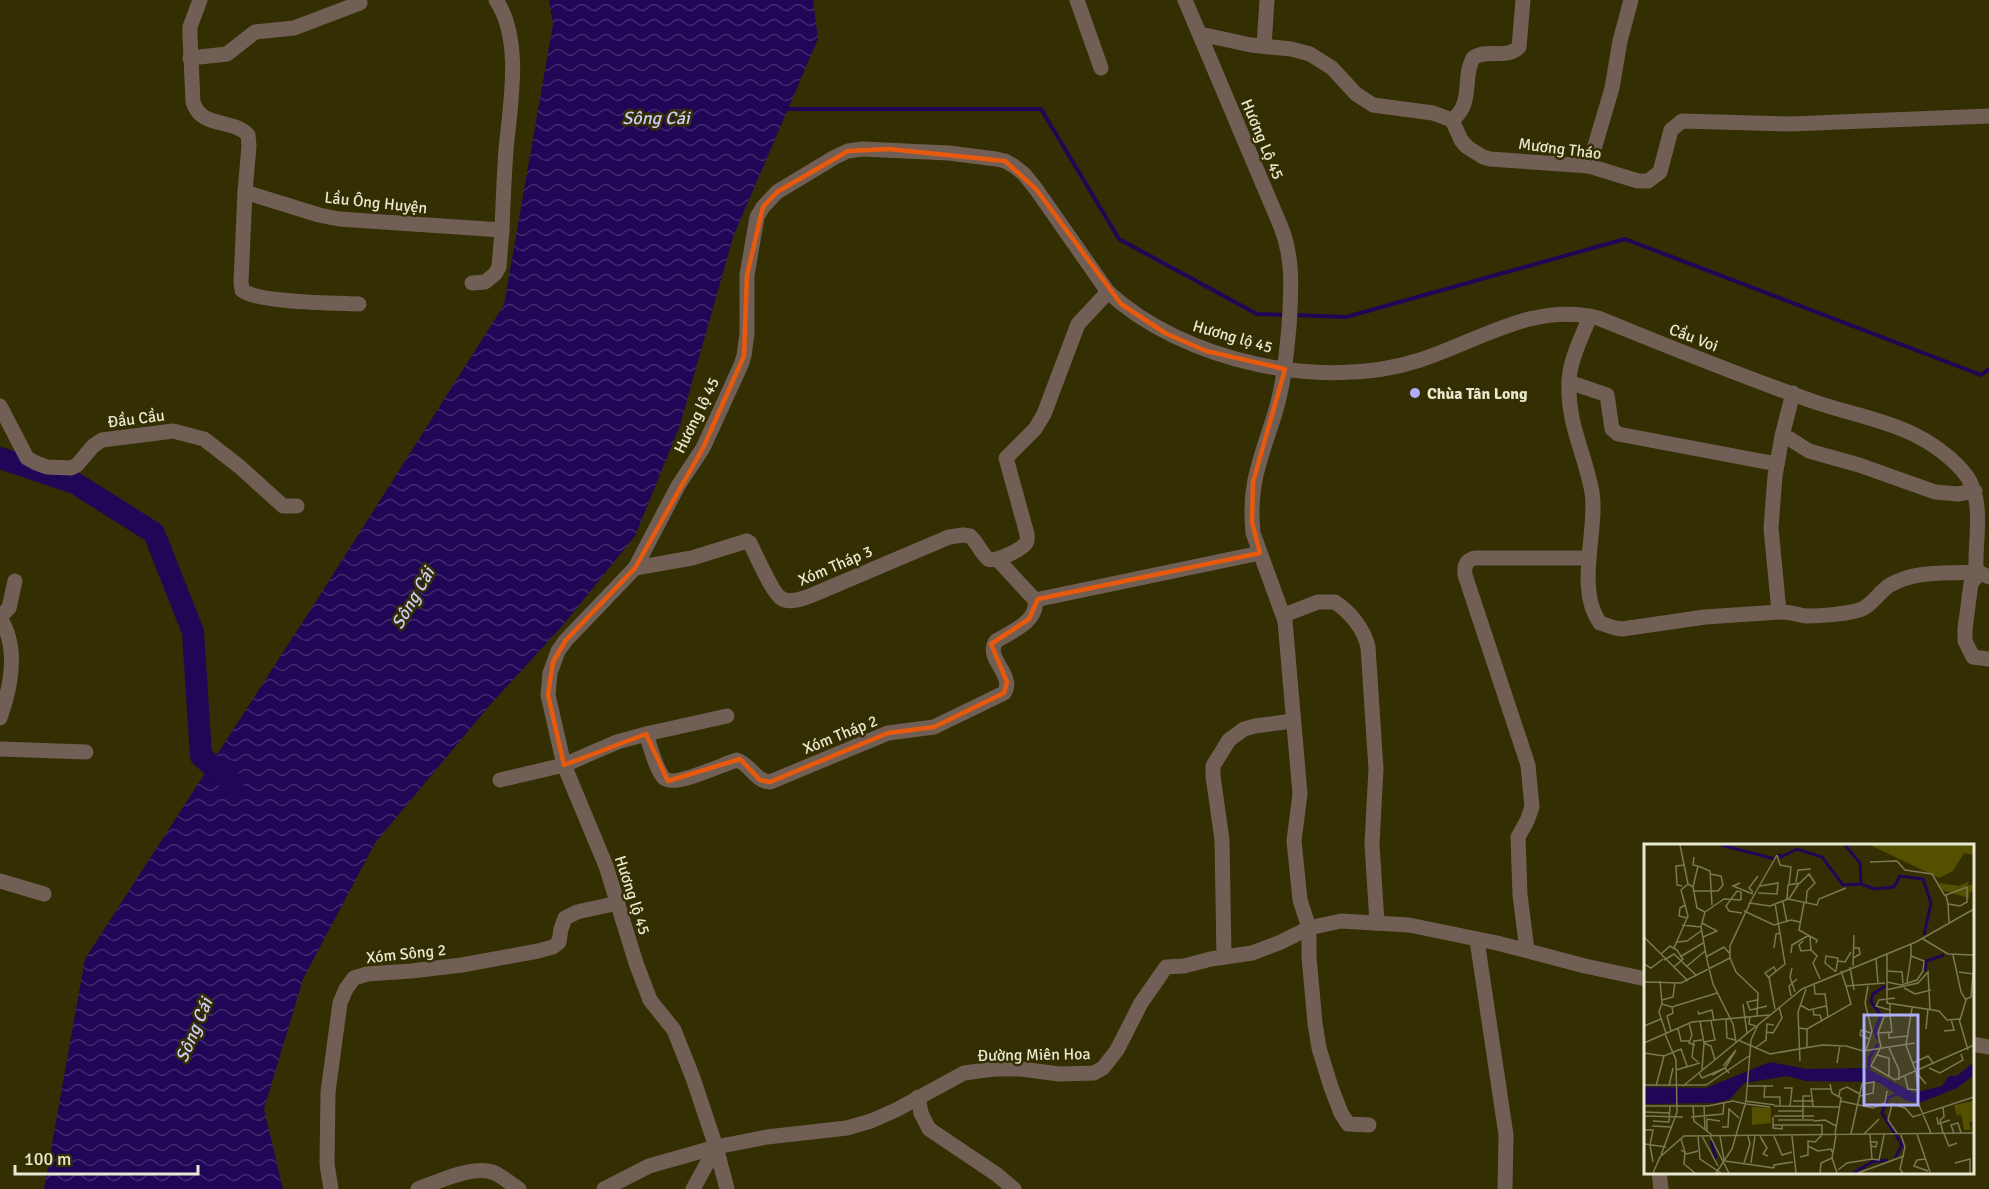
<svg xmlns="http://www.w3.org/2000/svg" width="1989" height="1189" font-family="Signika,sans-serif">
	<defs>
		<pattern id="water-waves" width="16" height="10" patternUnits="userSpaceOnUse" patternTransform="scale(1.5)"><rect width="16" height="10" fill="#1f0657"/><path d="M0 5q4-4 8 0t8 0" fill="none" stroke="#402a6e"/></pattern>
	</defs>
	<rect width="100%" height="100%" fill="#332f02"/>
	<polygon fill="url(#water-waves)" points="549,0 813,0 818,39 733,237 680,425 635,536 563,625 489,706 375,843 303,979 264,1109 283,1189 44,1189 85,959 313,606 504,305 553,24"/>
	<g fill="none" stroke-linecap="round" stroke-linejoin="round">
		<g stroke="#1f0657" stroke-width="4">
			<polyline points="788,109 1041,109 1119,239 1257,314 1285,315"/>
			<polyline points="1292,315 1346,317 1625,239 1981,375 1989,369"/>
		</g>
		<polyline stroke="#1f0657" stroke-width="22" points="0,458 75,483 154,533 193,632 201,756 233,783"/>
		<g stroke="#715f56" stroke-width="15">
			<path d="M200,0L190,27V36L193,102C201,129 233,118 248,135L249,146L245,192L319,215L339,219L502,230C503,203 504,177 506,150C510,105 523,40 496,0"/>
			<polyline points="1077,0 1101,68"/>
			<path d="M1185,0L1281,227C1294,259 1291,293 1289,327C1286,356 1284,384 1275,413C1261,459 1248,483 1253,533L1285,621L1300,794L1294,841L1300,900L1309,928V957L1315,1023L1319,1048L1331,1087L1341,1113L1348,1124L1369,1125"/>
			<polyline points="1200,34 1251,45 1291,49 1310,54 1332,68 1356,94 1373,105 1433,113 1452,120 1461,140 1467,147 1483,157 1490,159 1589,166 1638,181 1648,181 1660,172 1671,130 1682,121 1790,124 1989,116"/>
			<polyline points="1264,46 1267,0"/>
			<polyline points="190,58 227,54 255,32 294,28 360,3"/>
			<path d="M1452,120C1474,104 1462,78 1473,58C1487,48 1507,60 1519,47L1523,0"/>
			<polyline points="1589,166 1612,88 1620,41 1631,0"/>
			<path d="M245,192L241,282L242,290C257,303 336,303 359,304"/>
			<polyline points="472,283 485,282 495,274 499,267 502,230"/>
			<path d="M1590,316C1582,337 1570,359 1569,381C1567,424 1585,453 1592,492C1598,530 1575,589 1600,623L1615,628L1622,629L1705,617L1779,612C1789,611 1797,615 1806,616C1819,616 1850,614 1862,609C1873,604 1880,591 1890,585C1916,570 1945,574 1973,572L1976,568"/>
			<polyline points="1569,382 1607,395 1612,429 1618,434 1777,464"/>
			<polyline points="1793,393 1782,436 1790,439 1809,451 1859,465 1935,492 1958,494 1975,491"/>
			<polyline points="0,406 27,458 36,463 47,467 71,468 77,465 93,446 102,440 173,431 204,439 240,467 283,506 297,506"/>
			<polyline points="998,560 1035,600"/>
			<path d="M635,568L692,558L747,541L750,543C755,553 773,594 781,598C789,604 801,599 810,596L949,537L963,535L970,536C977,542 981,553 988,559C995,563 1022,549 1026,543C1028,541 1027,537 1027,534L1006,458L1035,429L1044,414L1078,324L1108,292"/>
			<polyline points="1980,573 1971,583 1965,629 1965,641 1973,657 1989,659"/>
			<polyline points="1779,612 1771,528 1775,476 1782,436"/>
			<path d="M1284,615L1318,602H1335C1350,612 1364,629 1368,647L1376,769L1372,844L1377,923"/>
			<polyline points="0,617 9,608 15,581"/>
			<path d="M0,618C19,647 11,687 0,718"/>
			<polyline points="646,734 727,716"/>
			<polyline points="0,749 86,752"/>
			<path d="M500,780L564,765L617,742L646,734C650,745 656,770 664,778C674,788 723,764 737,760C751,765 755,781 770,782L888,733L934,727L1004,693C1016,675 984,659 996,641C1011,632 1039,621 1035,600L1260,553"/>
			<polyline points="0,881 44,894"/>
			<polyline points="1477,940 1506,1135 1505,1189"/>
			<path d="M1527,950L1520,895L1518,837L1527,821L1532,807L1528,765L1465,575C1464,566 1466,560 1475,558H1589"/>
			<polyline points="1224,957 1222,840 1213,776 1213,766 1229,740 1244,729 1255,726 1293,721"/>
			<polyline points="1972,1044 1989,1047"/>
			<polyline points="918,1097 921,1113 929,1129 996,1174 1014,1189"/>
			<polyline points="1659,1172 1661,1189"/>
			<polyline points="331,1189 327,1164 328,1092 340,1003 346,989 354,978 367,974 411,971 462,965 538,951 553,947 559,942 561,929 565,918 577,912 618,903"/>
			<path d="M418,1189C438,1182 474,1164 495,1173C503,1177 511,1184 519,1189"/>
			<polyline points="604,1189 649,1166 716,1147"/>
			<polyline points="693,1189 716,1147 767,1137 847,1128 871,1121 896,1110 964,1073 994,1069 1021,1069 1059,1074 1094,1073 1103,1068 1117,1050 1141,1003 1166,967 1184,966 1211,959 1252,953 1281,942 1309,928 1341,921 1409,925 1497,943 1585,966 1646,979"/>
			<path d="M727,1189L716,1147L693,1078L674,1030L650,1000L636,963L606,866L564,765L548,695L550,673L558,651L566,640L635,568L678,486L703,448L741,365L744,356L747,334V275L757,217L763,207L777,192L835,157L848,151L862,149L949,153L996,159L1005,161L1014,166L1024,174L1036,189L1108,292C1183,361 1322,392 1420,360C1479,341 1533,302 1598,318C1670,347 1742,377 1815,402C1847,413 1881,419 1911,433C1931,442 1956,460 1968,478C1984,504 1975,539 1976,568L1980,573L1989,577"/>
		</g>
	</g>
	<path fill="none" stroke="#e8590c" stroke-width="4.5" stroke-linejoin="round" d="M889,149L1005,161L1036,189L1121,304L1165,333L1206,351L1285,369L1253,482L1252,522L1260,553L1038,599L1029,619L991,644L1007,682L1004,693L934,727L888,733L770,782L760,780L740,759L668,781L646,734L564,765L548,695L553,662L566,640L635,568L703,448L744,356L747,275L763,207L777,192L848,151Z"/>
	<circle fill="#b1adfa" stroke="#332f02" stroke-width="2" cx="1415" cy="393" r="6"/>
	<g text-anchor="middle" stroke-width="5" stroke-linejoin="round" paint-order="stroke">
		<g font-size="16" fill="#e8e7cf" stroke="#332f02">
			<text transform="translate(1263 139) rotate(67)" y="6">Hương Lộ 45</text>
			<text transform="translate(1560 148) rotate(7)" y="6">Mương Tháo</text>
			<text transform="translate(376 202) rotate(6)" y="6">Lầu Ông Huyện</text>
			<text transform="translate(1233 336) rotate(16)" y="6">Hương lộ 45</text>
			<text transform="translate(1694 337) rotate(21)" y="6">Cầu Voi</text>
			<text transform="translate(696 415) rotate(-64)" y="6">Hương lộ 45</text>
			<text transform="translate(136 418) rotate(-7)" y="6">Đầu Cầu</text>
			<text transform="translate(835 565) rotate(-23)" y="6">Xóm Tháp 3</text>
			<text transform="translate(840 734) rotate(-22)" y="6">Xóm Tháp 2</text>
			<text transform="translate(633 895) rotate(72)" y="6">Hương lộ 45</text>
			<text transform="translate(406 953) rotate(-6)" y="6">Xóm Sông 2</text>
			<text transform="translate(1034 1054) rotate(-1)" y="6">Đường Miên Hoa</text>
		</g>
		<g font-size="16" font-weight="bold" fill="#e8e7cf" stroke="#332f02" text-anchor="start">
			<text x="1427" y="399">Chùa Tân Long</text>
		</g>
		<g font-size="18" font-style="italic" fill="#cdccfa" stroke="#332f02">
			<text x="656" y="124">Sông Cái</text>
			<text transform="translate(413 598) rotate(-60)" y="6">Sông Cái</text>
			<text transform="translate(194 1030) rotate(-67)" y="6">Sông Cái</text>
		</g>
	</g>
	<g transform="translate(1644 844)">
		<rect width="330" height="330" fill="#332f02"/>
		<path d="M108,263L127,264V279L108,281Z" fill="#555000"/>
		<path d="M226,1H330V11L320,9L309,27L295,34Z" fill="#555000"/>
		<path d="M325,37L323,42L330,40V47L325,48V54L298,46L295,39L315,42Z" fill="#555000"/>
		<path d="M330,257V277L325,278L327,286H320L317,270L313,272L310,261Z" fill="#555000"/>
		<path d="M126,218L163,225L222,224L270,249L298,242L305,232H313L330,218V231L313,244L275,259L263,257L234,238L162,237L143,232L100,239L86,255L72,259L0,260V243L62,244Z" fill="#1f0657"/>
		<path fill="none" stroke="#1f0657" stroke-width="3" d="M77,1L131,15M201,1L216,19L217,40M134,10L137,13L153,5L178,13L199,41L217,40L231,45L250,43L256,32L279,35L287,59L280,91M281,127L282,117L300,111M233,195L231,187L237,171L227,158L229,150L241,142M225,225V214L234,200M67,297L72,315M251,314L258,301L238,269L244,254L257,248M209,329L228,318L244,316"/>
		<path fill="none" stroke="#7b7954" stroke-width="1.5" d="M36,1L44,40M133,11L136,21L147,23L145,41M226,18L253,17L261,26L288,30L301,52M54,22L66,27L68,61M152,38L154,26L167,25M96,39L89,42L109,50M44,40L49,43L53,64L61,68L57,83L63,116L69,140L89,180L92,198M38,42L33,41L32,22L41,21M49,43L54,22L49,21L50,13M50,47H74L79,41L77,32L66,30M109,48L105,44L114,32M114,49L133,50L134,39L116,42M143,55L144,41L156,39L165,30L171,39L163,47L162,59M145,55L155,39M97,56V48L93,47L82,62L85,67L98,69M139,58L143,78M131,59L141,120L125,133L131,165M160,59L155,86L173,96L172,99M105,60L133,11M304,60L302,51L323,43V58L316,62L304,60L305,78M41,61L36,64L35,72L43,74M100,67L130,81L147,76L156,78M61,68L80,55L97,56M58,79L73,87L59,93M38,81L57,83M0,93L44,137M166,93L167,106L173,112L169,119L176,135M279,95L304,110L330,111M159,97L155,101L157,107L167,106M33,98L43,97L57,87M30,104L44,72L37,46L44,40M130,104L132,90L136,89M147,109L148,101L165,91M243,109V159L295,167L303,176L315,175L324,206M17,110L26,102L33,106L39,115L30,123M309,111L317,148L322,156L316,176M36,113L59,99M62,113L80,103L86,110M86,114L92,128L114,149L113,172M209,114L216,110L215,104H209M232,115L234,139M20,116L30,110L53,132M194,117L201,118L207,108M0,120L7,124L19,115M209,122L210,91M42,123L61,107M206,123L210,146M148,124L146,133L151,148M192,127L194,114L182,112L181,119L192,128M197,127L202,142L241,139M243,127L258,128L259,139M315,128L329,130L330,125M125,134L121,129L130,123L132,127M16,137L18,159L15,168L22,189M0,138L37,139L86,114V102L106,59L126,62L144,55L173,61L175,55L202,44M243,138L257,141L273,136L279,127L280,117L267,112V100M263,138L267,112M170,139L171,150H181L184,173M260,144L271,150L287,146M242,146L274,139L284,128L286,166M147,152L145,142L153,135M322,155L327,153L329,130M18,156L29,153L31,138M113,156L103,158L106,166L123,162M18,160L28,163L73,149M99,160L103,189M156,161L165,166L182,162M169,165L170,171H176L178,177M246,166L232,162L235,156L251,154M54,167L55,170L68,166L70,177M82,176L83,194L91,196M56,177L60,199L58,226M45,179L48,191L45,199L51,201M0,182L17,175M34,184L37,197H46M155,184L163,185L207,160L202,142M282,185L284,165M27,187L23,172L29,169L28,163M300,187L310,186L307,175M122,188L129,189L138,174L135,163M234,189L248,188L246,171M245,189V194L263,192M225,195L216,191L217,186L227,189M94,196L126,210L178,201L202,202L219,207L271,199M60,198L71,196L67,177M0,199L48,178L125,171M60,199L67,202L71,216M262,201L272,228L282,240M262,201L268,164M237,203L227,222L251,236L330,201M237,203L234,189L240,173L246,171V160M111,204L122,196L123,180L130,181M163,204V185M245,204L255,226V236M222,206L228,187L221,159L224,142M0,209L20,212L37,205L43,222M233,211L245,214V232M156,217L154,168L162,145M54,218L48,213L50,197L58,196M193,219L196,201M269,219L284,212L290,220M79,222L92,206L81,224L85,229M285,224L296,229L319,216L317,210M32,226L56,219M55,229L58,234L81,224L68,231M261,233L264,245L274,246L272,228M186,240L188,249L197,254L191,290M0,241H62L105,212M121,241L120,253H136V261M12,242L20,212M25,242L29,224M39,242L112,182L105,180L106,172M104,242H129M140,244H148L146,263M195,252L196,246L203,243L216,250M101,257L131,261M149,257H170M196,257L229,264L241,259L243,247M102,260L126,263M275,261L287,289M0,262H64L89,257L102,260M49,262L50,277L68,291M60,262L61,286M130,262L195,263M169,263L167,245H187M299,263L300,273L296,276L299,289M134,267H159M0,268L26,269M0,272L39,273M130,272H170M47,273L79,270L80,259M129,273V284L138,285V281M293,273L294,280L306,276M159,275V252H166M134,276H170M9,277L25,278L26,262M170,277L181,276L192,282M129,281H178V290M8,282L27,283M78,283H84L85,265L95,274M0,286H9L6,301L9,318M63,288V275L76,277M253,289L244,276L248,260L261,264L269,273L330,253M310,289L307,281L314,279L317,289M207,290L218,240L230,238L229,249L216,252M220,290L235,275M273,290L286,328M300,290L305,302L313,299M192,291L188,314L193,329M226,291L228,315L235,316L240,291M257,291L261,303L256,325L259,329M54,292L56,315L77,329M58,292L74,322M66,292L85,329M76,292L80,316M116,292L123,304L119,310L124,312M130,292L138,311L148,308M148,292L152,329M37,295L41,308L40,320L51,329M226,298H233L232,303L226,302M1,300L22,303M164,302L174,307L187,305L188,308M37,306L43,310L54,307M17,311L33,268L32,216L21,190M156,313L164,311V297L171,298L178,291M281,315L273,316L270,322L284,327M81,317L130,324M100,319L106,300L104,292M107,319L111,292M311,319L326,315V329M130,324V321L149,318M194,326L203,319L228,315M9,329L16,313L40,292L330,289M72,329L88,305L102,257L107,196L114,181L158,145L272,98L330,65M176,329L177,319L188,314M214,329L260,312"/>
		<path fill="#b1adfa" fill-opacity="0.15" stroke="#b1adfa" stroke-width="3" d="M220,171H274V261H220Z"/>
		<rect width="330" height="330" fill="none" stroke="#e8e7cf" stroke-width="3"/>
	</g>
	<path d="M15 1165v9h183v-9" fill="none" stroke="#e8e7cf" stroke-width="3"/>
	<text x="24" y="1165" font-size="18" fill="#e8e7cf" stroke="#332f02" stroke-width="4.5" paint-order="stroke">100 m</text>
</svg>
